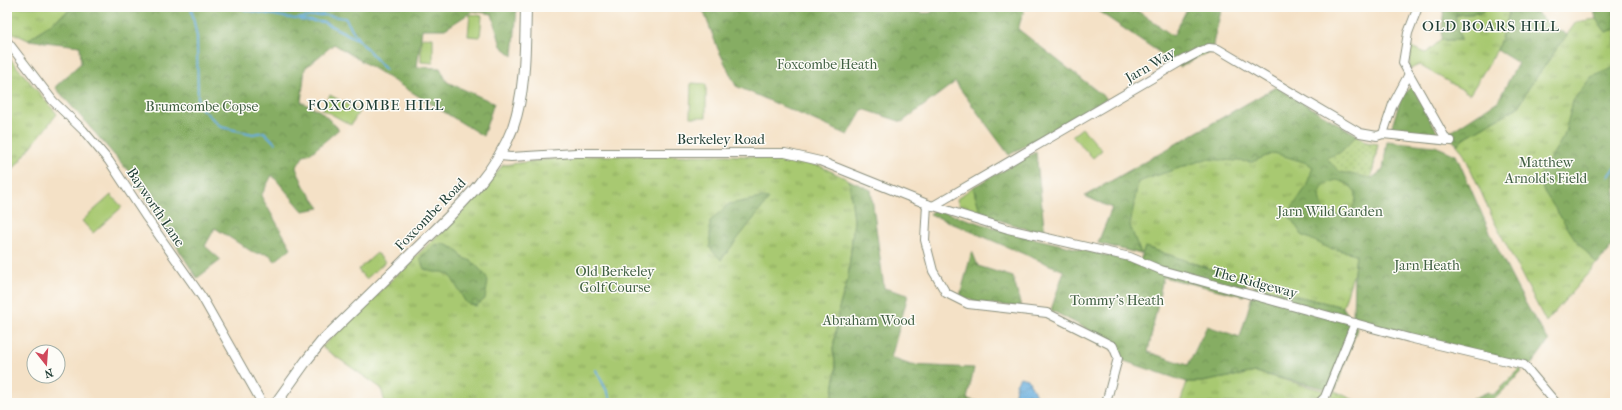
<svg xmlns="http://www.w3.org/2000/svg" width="1622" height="410" font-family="'IM FELL French Canon',serif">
	<defs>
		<pattern id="grass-tufts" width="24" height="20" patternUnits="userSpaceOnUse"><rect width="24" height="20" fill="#a8c971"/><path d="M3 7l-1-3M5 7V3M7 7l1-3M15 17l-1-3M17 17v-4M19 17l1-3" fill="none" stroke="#88a45e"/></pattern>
		<pattern id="forest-crowns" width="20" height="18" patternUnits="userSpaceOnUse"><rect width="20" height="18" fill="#86ad63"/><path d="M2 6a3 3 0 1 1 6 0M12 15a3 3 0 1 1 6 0" fill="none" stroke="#6d8e52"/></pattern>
		<pattern id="garden-dots" width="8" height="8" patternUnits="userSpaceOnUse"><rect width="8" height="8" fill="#a8c971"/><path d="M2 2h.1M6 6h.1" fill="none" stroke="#88a45e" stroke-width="1.8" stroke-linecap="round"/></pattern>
		<pattern id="water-waves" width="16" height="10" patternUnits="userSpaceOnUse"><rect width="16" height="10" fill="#67addd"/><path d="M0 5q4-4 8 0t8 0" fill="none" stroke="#548eb4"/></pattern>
	</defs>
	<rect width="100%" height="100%" fill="#fdfcf7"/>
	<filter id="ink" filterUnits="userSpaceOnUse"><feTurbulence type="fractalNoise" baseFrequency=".025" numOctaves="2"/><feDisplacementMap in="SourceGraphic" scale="8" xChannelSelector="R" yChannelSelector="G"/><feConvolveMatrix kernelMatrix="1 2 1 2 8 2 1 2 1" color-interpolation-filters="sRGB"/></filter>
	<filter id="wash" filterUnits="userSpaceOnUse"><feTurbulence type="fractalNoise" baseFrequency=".012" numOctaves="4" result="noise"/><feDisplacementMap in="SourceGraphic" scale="16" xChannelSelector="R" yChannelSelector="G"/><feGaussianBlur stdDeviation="0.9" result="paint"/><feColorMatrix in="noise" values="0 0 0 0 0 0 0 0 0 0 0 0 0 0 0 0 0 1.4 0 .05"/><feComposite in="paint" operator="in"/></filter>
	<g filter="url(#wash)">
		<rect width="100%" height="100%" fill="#f4e1c6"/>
		<g fill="url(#grass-tufts)" stroke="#648352">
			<polygon points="7,7 74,7 28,40 7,30"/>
			<polygon points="1487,7 1505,7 1509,14 1497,50 1470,94 1419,65 1410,69 1408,46 1426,53 1441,40 1461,40 1455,15 1481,13"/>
			<polygon points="1596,19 1606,32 1615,29 1615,242 1546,322 1494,221 1463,152 1457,145 1464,138 1518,107 1528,89 1576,22"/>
			<polygon points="7,55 57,114 7,177"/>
			<polygon points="1276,87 1357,135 1365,142 1378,144 1356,254 1354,272 1343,307 1255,286 1246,281 1146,247 1141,254 1098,243 1112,208 1085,196"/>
			<polygon points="727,155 777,158 820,166 849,180 854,220 848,279 839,308 833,349 836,369 832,400 827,403 385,403 381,388 322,347 468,206 503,165 575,156"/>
			<path d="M973,187L981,214C971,211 960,211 957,200L958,198Z"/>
			<polygon points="1256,372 1325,391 1316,403 1180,403 1187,382 1202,382"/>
		</g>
		<g fill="url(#forest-crowns)" stroke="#52754c" fill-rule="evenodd">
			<polygon points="74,7 517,7 513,56 501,46 492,14 473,11 445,29 422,29 417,67 440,68 447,82 494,103 483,136 334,44 305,68 301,102 320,111 339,129 311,153 304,155 296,168 304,186 320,208 303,211 272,175 261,196 291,248 275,261 269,254 254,253 215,228 205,246 221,260 197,278 129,172 55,87 81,63 80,46 28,40"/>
			<polygon points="702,7 917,7 921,13 930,13 937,7 1025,7 1018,29 1107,99 1009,155 955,82 902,122 863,109 848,135 736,86 718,49"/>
			<polygon points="1092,7 1132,7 1173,36 1188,7 1222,7 1214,39 1212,52 1200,56 1181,67"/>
			<polygon points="1444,7 1487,7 1481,13 1455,15 1461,40 1441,40"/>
			<polygon points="1505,7 1530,7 1549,24 1567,35 1528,89 1518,107 1464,138 1457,145 1447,134 1498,101 1518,63 1497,50 1509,14"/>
			<polygon points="1595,7 1615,7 1615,29 1606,32 1596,19 1594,10"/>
			<polygon points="1615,67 1615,242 1597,264 1575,239 1543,190 1540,175 1564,136 1573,101 1591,77"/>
			<polygon points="1412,86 1439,135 1438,139 1393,131 1392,126 1402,95"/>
			<path d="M1276,87L1357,135L1340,172L1372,178L1383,170L1387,141L1435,146L1456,155C1484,218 1510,284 1549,341L1531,365L1353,320L1354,272L1356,254L1329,248L1302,235L1288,214L1306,187L1313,167L1307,163L1274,153L1252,162L1206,159L1138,182L1130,226L1141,254L1098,243L1112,208L1085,196ZM1336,180C1348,182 1361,191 1354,205C1339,236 1296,192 1336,180Z"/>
			<polygon points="1036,152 1045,235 981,214 973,187"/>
			<polygon points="849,180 871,190 884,288 908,295 891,358 911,365 974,368 967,399 985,403 827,403 832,400 836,369 833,349 839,308 848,279 854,220"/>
			<polygon points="761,198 769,199 721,260 710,248 710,221 729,204"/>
			<polygon points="934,209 1011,233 1126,260 1138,265 1145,247 1247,281 1244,296 1163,277 1148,352 1188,365 1207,326 1240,337 1255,286 1343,307 1357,329 1335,391 1256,372 1202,382 1187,382 1121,360 1112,342 1051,310 1064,271 930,214"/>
			<polygon points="444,244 456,249 463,258 472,261 486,276 488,281 485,299 476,306 466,303 450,275 443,272 434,272 424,269 420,258 434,245"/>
			<polygon points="972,251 978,266 1013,277 1021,307 980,303 960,296"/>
			<polygon points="1520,368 1522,372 1491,403 1463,403 1488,392 1493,395"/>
		</g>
		<g fill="url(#garden-dots)" stroke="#648352">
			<polygon points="1357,135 1365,142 1378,144 1371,178 1340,172 1326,158 1341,152"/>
			<polygon points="1335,391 1360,403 1324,403"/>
		</g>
		<g fill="#a8c971" stroke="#648352">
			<polygon points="470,14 482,16 480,37 468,36"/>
			<polygon points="433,37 433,63 421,62 421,38"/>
			<polygon points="691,83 706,84 706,117 690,117"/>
			<polygon points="330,95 359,111 351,125 322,109"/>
			<polygon points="1082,128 1102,150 1093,158 1072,136"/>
			<polygon points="111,195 122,207 93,233 82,221"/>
			<polygon points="377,253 385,262 366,279 358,270"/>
		</g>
		<path fill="url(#water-waves)" stroke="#437588" d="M1020,377L1028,379L1036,396L1034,400C1026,403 1021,401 1015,395L1016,384Z"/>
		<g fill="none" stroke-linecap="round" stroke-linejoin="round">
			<g stroke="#67addd" stroke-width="2">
				<polyline points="191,7 197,37 198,105 221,127 253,134 264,132 275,143"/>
				<polyline points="239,7 246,10 295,19 323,15 345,18 358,39 386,70"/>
				<polyline points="300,20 323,22 357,39"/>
				<polyline points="1608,177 1615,168"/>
				<polyline points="596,370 613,403"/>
			</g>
		</g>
	</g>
	<g filter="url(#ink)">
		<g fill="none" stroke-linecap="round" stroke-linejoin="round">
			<defs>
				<g id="minor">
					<polyline points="1418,7 1408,33 1403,63 1447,141"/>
					<polyline points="7,41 53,101 83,130 109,161 146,217 202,297 262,403"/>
					<polyline points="1383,134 1393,104 1409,74"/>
					<polyline points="500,156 511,157 576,153 785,153 820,161 927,204 1008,229 1130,257 1161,270 1409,338 1524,365 1556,403"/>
					<polyline points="927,204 925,240 933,271 946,293 968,304 1047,313 1113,346 1118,358 1106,403"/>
					<polyline points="933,206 1180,62 1201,51 1209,48 1218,49 1360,133 1377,136 1383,134 1451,141"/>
					<polyline points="1319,403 1325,397 1355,323"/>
				</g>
				<path id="tertiary" d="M276,403L306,361L322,341C353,311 384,281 415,250C452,213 494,178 513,127C526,89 525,47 526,7"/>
			</defs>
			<use href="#minor" stroke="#8a8f7d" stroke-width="10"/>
			<use href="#tertiary" stroke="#8a8f7d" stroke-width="12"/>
			<use href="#minor" stroke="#fff" stroke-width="8"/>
			<use href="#tertiary" stroke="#fff" stroke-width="10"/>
		</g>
	</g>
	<g text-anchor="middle" stroke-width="3" stroke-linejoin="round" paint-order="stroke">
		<g font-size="14" fill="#416043" stroke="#fdfcf7">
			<text x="827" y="69">Foxcombe Heath</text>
			<text x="202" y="111">Brumcombe Copse</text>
			<text x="1546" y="167">Matthew<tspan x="1546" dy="16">Arnold's Field</tspan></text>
			<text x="1330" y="216">Jarn Wild Garden</text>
			<text x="1427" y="270">Jarn Heath</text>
			<text x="615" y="276">Old Berkeley<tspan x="615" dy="16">Golf Course</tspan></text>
			<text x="1117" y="305">Tommy's Heath</text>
			<text x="869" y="325">Abraham Wood</text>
		</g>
		<g font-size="14" fill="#1f3d34" stroke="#fdfcf7">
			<text transform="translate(1150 65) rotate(-30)" y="5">Jarn Way</text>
			<text x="721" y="144">Berkeley Road</text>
			<text transform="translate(156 207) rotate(56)" y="5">Bayworth Lane</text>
			<text transform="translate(430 214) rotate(-46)" y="5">Foxcombe Road</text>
			<text transform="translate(1255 282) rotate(15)" y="5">The Ridgeway</text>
		</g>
		<g font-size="15" letter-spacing="1" fill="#1f3d34" stroke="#fdfcf7">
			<text x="1491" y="31">OLD BOARS HILL</text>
			<text x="376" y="110">FOXCOMBE HILL</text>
		</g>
	</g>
	<rect width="1622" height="410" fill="none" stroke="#fdfcf7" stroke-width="24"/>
	<g transform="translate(46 364) rotate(163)"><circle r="19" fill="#fdfcf7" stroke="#a4b0a9"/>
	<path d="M0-3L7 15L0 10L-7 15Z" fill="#d1495b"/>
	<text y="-6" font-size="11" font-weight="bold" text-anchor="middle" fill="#1f3d34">N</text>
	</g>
</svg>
